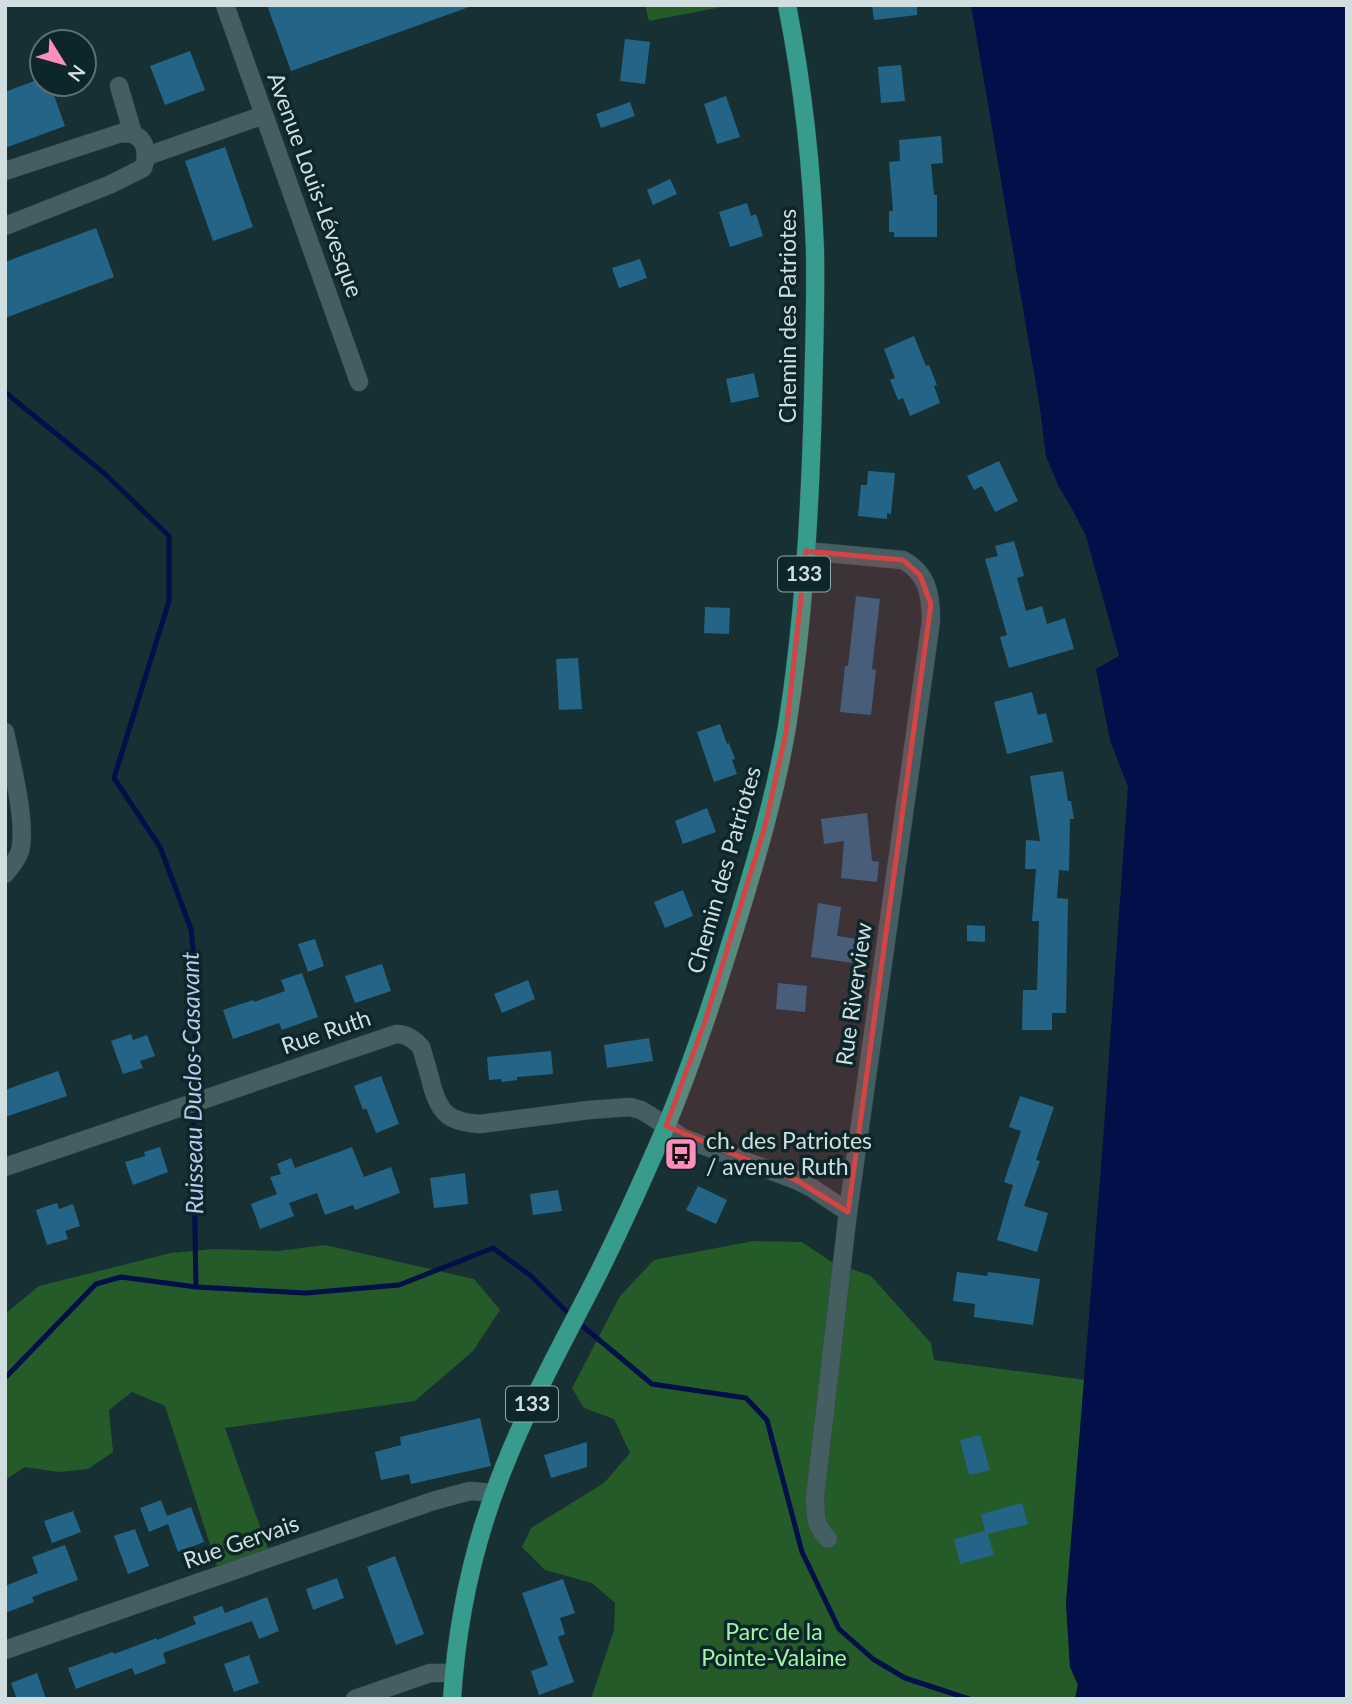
<svg xmlns="http://www.w3.org/2000/svg" width="1352" height="1704" font-family="Lato,sans-serif">
	<rect width="100%" height="100%" fill="#173033"/>
	<g fill="#245b28">
		<polygon points="645,5 732,5 649,21"/>
		<polygon points="753,1241 802,1242 830,1261 871,1276 931,1343 934,1360 1085,1380 1066,1603 1070,1666 1078,1685 1075,1699 591,1699 614,1630 615,1603 592,1583 545,1570 522,1547 531,1528 604,1483 630,1453 614,1419 584,1408 572,1388 620,1296 654,1260"/>
		<polygon points="325,1245 474,1279 500,1310 473,1351 415,1401 225,1428 268,1549 217,1566 165,1406 132,1392 109,1410 113,1452 88,1469 59,1472 25,1467 8,1478 5,1485 5,1314 39,1286 171,1253 214,1249 278,1251"/>
	</g>
	<polygon fill="#030f48" points="971,5 1347,5 1347,1699 1075,1699 1078,1685 1070,1667 1066,1603 1103,1142 1128,787 1110,740 1096,669 1119,656 1086,536 1071,507 1059,487 1046,456 1040,408"/>
	<g fill="none" stroke-linecap="round" stroke-linejoin="round">
		<g stroke="#030f48" stroke-width="5">
			<polyline points="5,392 104,473 169,536 169,601 114,778 160,847 191,929 197,987 193,1098"/>
			<polyline points="193,1108 196,1287"/>
			<polyline points="5,1378 96,1284 121,1277 196,1287 306,1293 399,1285 493,1248 531,1276 574,1319 652,1384 746,1398 767,1420 802,1552 839,1629 873,1659 905,1678 969,1699"/>
		</g>
	</g>
	<g fill="#246587">
		<polygon points="267,5 469,5 469,7 291,71"/>
		<polygon points="872,5 917,5 917,15 874,20"/>
		<polygon points="625,39 650,42 645,84 620,81"/>
		<polygon points="190,51 205,90 165,105 150,66"/>
		<polygon points="901,65 905,101 881,103 878,67"/>
		<polygon points="42,78 42,84 50,84 65,126 5,148 5,92"/>
		<polygon points="726,96 740,137 717,144 704,104"/>
		<polygon points="630,102 635,116 601,128 596,114"/>
		<polygon points="941,136 943,163 931,164 934,195 937,195 937,237 894,237 894,232 889,232 889,211 893,211 889,162 900,161 899,140"/>
		<polygon points="225,147 253,227 213,241 185,161"/>
		<polygon points="670,179 677,194 653,205 647,190"/>
		<polygon points="747,203 751,216 756,214 763,236 730,247 719,212"/>
		<polygon points="96,228 114,277 5,318 5,262"/>
		<polygon points="640,259 647,278 619,288 612,268"/>
		<polygon points="914,336 926,366 929,365 937,385 934,386 940,403 910,416 903,398 898,400 890,380 895,378 884,349"/>
		<polygon points="754,373 759,397 731,403 726,379"/>
		<polygon points="999,461 1018,501 995,512 982,486 974,490 967,476"/>
		<polygon points="868,471 895,473 891,514 887,513 887,519 858,516 861,485 867,485"/>
		<polygon points="1014,541 1024,576 1017,578 1026,611 1042,606 1047,624 1065,618 1074,649 1009,668 1000,637 1007,635 985,559 998,556 995,546"/>
		<polygon points="856,596 880,599 872,669 876,670 871,715 840,712 845,666 848,666"/>
		<polygon points="705,607 730,608 729,634 704,633"/>
		<polygon points="578,658 582,709 559,710 556,659"/>
		<polygon points="1032,692 1038,715 1046,713 1053,742 1007,754 994,702"/>
		<polygon points="720,724 727,744 729,743 735,759 732,760 737,774 714,782 697,732"/>
		<polygon points="1063,771 1068,801 1071,801 1074,819 1070,819 1069,871 1059,870 1057,898 1068,899 1066,1013 1052,1013 1052,1030 1022,1030 1023,990 1037,990 1039,921 1032,921 1036,869 1025,869 1026,840 1040,841 1030,776"/>
		<polygon points="707,808 716,832 683,844 675,821"/>
		<polygon points="867,813 872,861 879,862 877,882 841,878 844,841 824,844 821,819"/>
		<polygon points="683,890 693,916 665,928 654,902"/>
		<polygon points="818,903 841,907 837,936 857,939 853,963 811,957"/>
		<polygon points="967,925 985,926 985,942 967,941"/>
		<polygon points="315,939 324,966 308,972 298,944"/>
		<polygon points="382,964 391,991 355,1003 345,976"/>
		<polygon points="302,973 318,1017 282,1030 279,1023 233,1039 223,1010 253,1000 254,1002 285,991 281,980"/>
		<polygon points="528,980 535,999 502,1013 494,994"/>
		<polygon points="778,983 807,986 805,1012 776,1009"/>
		<polygon points="131,1034 133,1040 147,1035 155,1056 140,1061 143,1068 123,1074 111,1041"/>
		<polygon points="649,1038 653,1061 607,1068 604,1045"/>
		<polygon points="551,1051 553,1074 517,1077 517,1080 502,1082 501,1079 489,1080 487,1057"/>
		<polygon points="58,1071 67,1096 5,1117 5,1090"/>
		<polygon points="381,1076 399,1124 376,1133 366,1108 363,1110 354,1086"/>
		<polygon points="1020,1096 1054,1107 1036,1160 1040,1161 1024,1206 1048,1213 1037,1252 997,1240 1013,1185 1004,1182 1021,1131 1009,1127"/>
		<polygon points="160,1147 168,1172 133,1185 125,1162 145,1156 144,1152"/>
		<polygon points="352,1147 364,1177 391,1167 400,1193 355,1210 353,1205 325,1215 317,1193 289,1203 294,1216 260,1229 251,1204 277,1194 270,1177 281,1174 277,1164 291,1158 295,1168"/>
		<polygon points="465,1173 468,1204 434,1208 430,1178"/>
		<polygon points="698,1186 727,1200 716,1224 686,1210"/>
		<polygon points="558,1190 562,1211 533,1215 530,1194"/>
		<polygon points="57,1203 59,1209 73,1204 80,1226 65,1231 68,1239 47,1245 36,1210"/>
		<polygon points="957,1272 987,1276 988,1272 1040,1279 1033,1325 974,1317 975,1304 953,1301"/>
		<polygon points="480,1418 491,1466 411,1484 409,1474 381,1480 375,1452 401,1445 400,1437"/>
		<polygon points="980,1435 990,1470 969,1475 960,1440"/>
		<polygon points="587,1442 587,1467 551,1478 544,1455"/>
		<polygon points="161,1500 167,1516 191,1507 204,1542 178,1552 168,1524 149,1532 140,1508"/>
		<polygon points="1022,1503 1028,1524 988,1534 994,1555 960,1564 954,1539 985,1531 981,1514"/>
		<polygon points="73,1511 81,1532 52,1543 44,1521"/>
		<polygon points="135,1529 149,1566 128,1574 114,1536"/>
		<polygon points="65,1545 78,1580 32,1597 34,1602 5,1613 5,1586 38,1573 32,1557"/>
		<polygon points="395,1556 424,1634 396,1645 367,1567"/>
		<polygon points="337,1578 344,1598 313,1610 306,1589"/>
		<polygon points="563,1579 575,1613 560,1618 565,1634 558,1637 574,1682 539,1695 531,1671 548,1665 522,1593"/>
		<polygon points="267,1597 279,1631 259,1639 252,1621 163,1653 166,1663 135,1675 132,1668 76,1689 68,1668 113,1652 114,1654 157,1638 157,1640 196,1624 193,1617 222,1606 225,1613"/>
		<polygon points="249,1655 259,1683 234,1692 224,1664"/>
		<polygon points="37,1673 46,1699 17,1699 11,1683"/>
	</g>
	<g fill="none" stroke-linecap="round" stroke-linejoin="round">
		<defs>
			<g id="minor">
				<polyline points="225,5 359,382"/>
				<polyline points="119,86 133,134"/>
				<polyline points="147,156 264,115"/>
				<path d="M5,171L121,133C125,134 129,133 132,134C147,139 148,156 143,168L109,185L5,226"/>
				<path d="M806,551L903,560C928,574 931,595 931,621L848,1212L815,1497C816,1517 814,1524 828,1539"/>
				<path d="M5,732C11,762 27,822 20,851C17,860 11,867 5,874"/>
				<path d="M5,1167L396,1034C407,1034 414,1039 421,1047C425,1060 429,1073 432,1086C440,1114 449,1122 480,1124L589,1110L630,1107L641,1110L651,1116L683,1138L796,1180L812,1188L848,1212"/>
				<polyline points="5,1650 433,1501 470,1491 494,1493"/>
				<polyline points="355,1699 430,1673 454,1673"/>
			</g>
			<path id="major" d="M452,1699C457,1620 474,1541 504,1467C530,1401 565,1339 597,1276C622,1226 645,1175 667,1124C693,1061 714,997 734,932C755,864 775,797 787,727C804,619 810,510 813,401C814,351 816,301 815,251C812,168 803,86 787,5"/>
		</defs>
		<use href="#minor" stroke="#374b4d" stroke-width="19"/>
		<use href="#major" stroke="#374b4d" stroke-width="19"/>
		<use href="#minor" stroke="#455e61" stroke-width="18"/>
		<use href="#major" stroke="#379c8b" stroke-width="18"/>
	</g>
	<path fill="#d54344" fill-opacity="0.2" stroke="#d54344" stroke-width="5" stroke-linejoin="round" d="M806,551L903,560L920,575L931,604L848,1212L796,1180L666,1126L705,1021L765,826L786,732Z"/>
	<defs>
		<symbol id="bus-square" viewBox="-11 -11 22 22"><rect x="-9" y="-9" width="18" height="18" rx="4" fill="#ff8eba" stroke="#0d2629"/><path d="M-5-6H5V4H4V6H2V4H-2V6H-4V4H-5ZM-3.5-4V0h7V-4ZM-3.5 1.2v1.5H-2V1.2ZM2 1.2v1.5H3.5V1.2Z" fill="#111"/></symbol>
	</defs>
	<g fill-rule="evenodd">
		<use href="#bus-square" x="662" y="1135" width="38" height="38"/>
	</g>
	<g text-anchor="middle" stroke-width="7" stroke-linejoin="round" paint-order="stroke">
		<g fill="#0d2629" stroke="#96a7a9" stroke-width="2">
			<rect x="778" y="556.5" width="52" height="35" rx="5"/>
			<rect x="506" y="1386.5" width="52" height="35" rx="5"/>
		</g>
		<g font-size="21" font-weight="bold" fill="#d0dee0">
			<text x="804" y="581">133</text>
			<text x="532" y="1411">133</text>
		</g>
		<g font-size="23" fill="#d0dee0" stroke="#0d2629">
			<text transform="translate(315 185) rotate(70)" y="8">Avenue Louis-Lévesque</text>
			<text transform="translate(788 316) rotate(-90)" y="8">Chemin des Patriotes</text>
			<text transform="translate(724 870) rotate(-74)" y="8">Chemin des Patriotes</text>
			<text transform="translate(854 994) rotate(-82)" y="8">Rue Riverview</text>
			<text transform="translate(326 1032) rotate(-19)" y="8">Rue Ruth</text>
			<text transform="translate(241 1542) rotate(-19)" y="8">Rue Gervais</text>
		</g>
		<g font-size="23" fill="#d0dee0" stroke="#0d2629" text-anchor="start">
			<text x="706" y="1149">ch. des Patriotes<tspan x="706" dy="26">/ avenue Ruth</tspan></text>
		</g>
		<g font-size="23" fill="#a1f4a4" stroke="#0d2629">
			<text x="774" y="1640">Parc de la<tspan x="774" dy="26">Pointe-Valaine</tspan></text>
		</g>
		<g font-size="24" font-style="italic" fill="#bacbef" stroke="#0d2629">
			<text transform="translate(193 1083) rotate(-91)" y="8">Ruisseau Duclos-Casavant</text>
		</g>
	</g>
	<rect width="1352" height="1704" fill="none" stroke="#d0dee0" stroke-width="14"/>
	<g transform="translate(63 63) rotate(127)"><circle r="33" fill="#0d2629" stroke="#5b7072" stroke-width="2"/>
	<path d="M0-5L12 26L0 18L-12 26Z" fill="#ff8eba"/>
	<text y="-10" font-size="19" font-weight="bold" text-anchor="middle" fill="#d0dee0">N</text>
	</g>
</svg>
